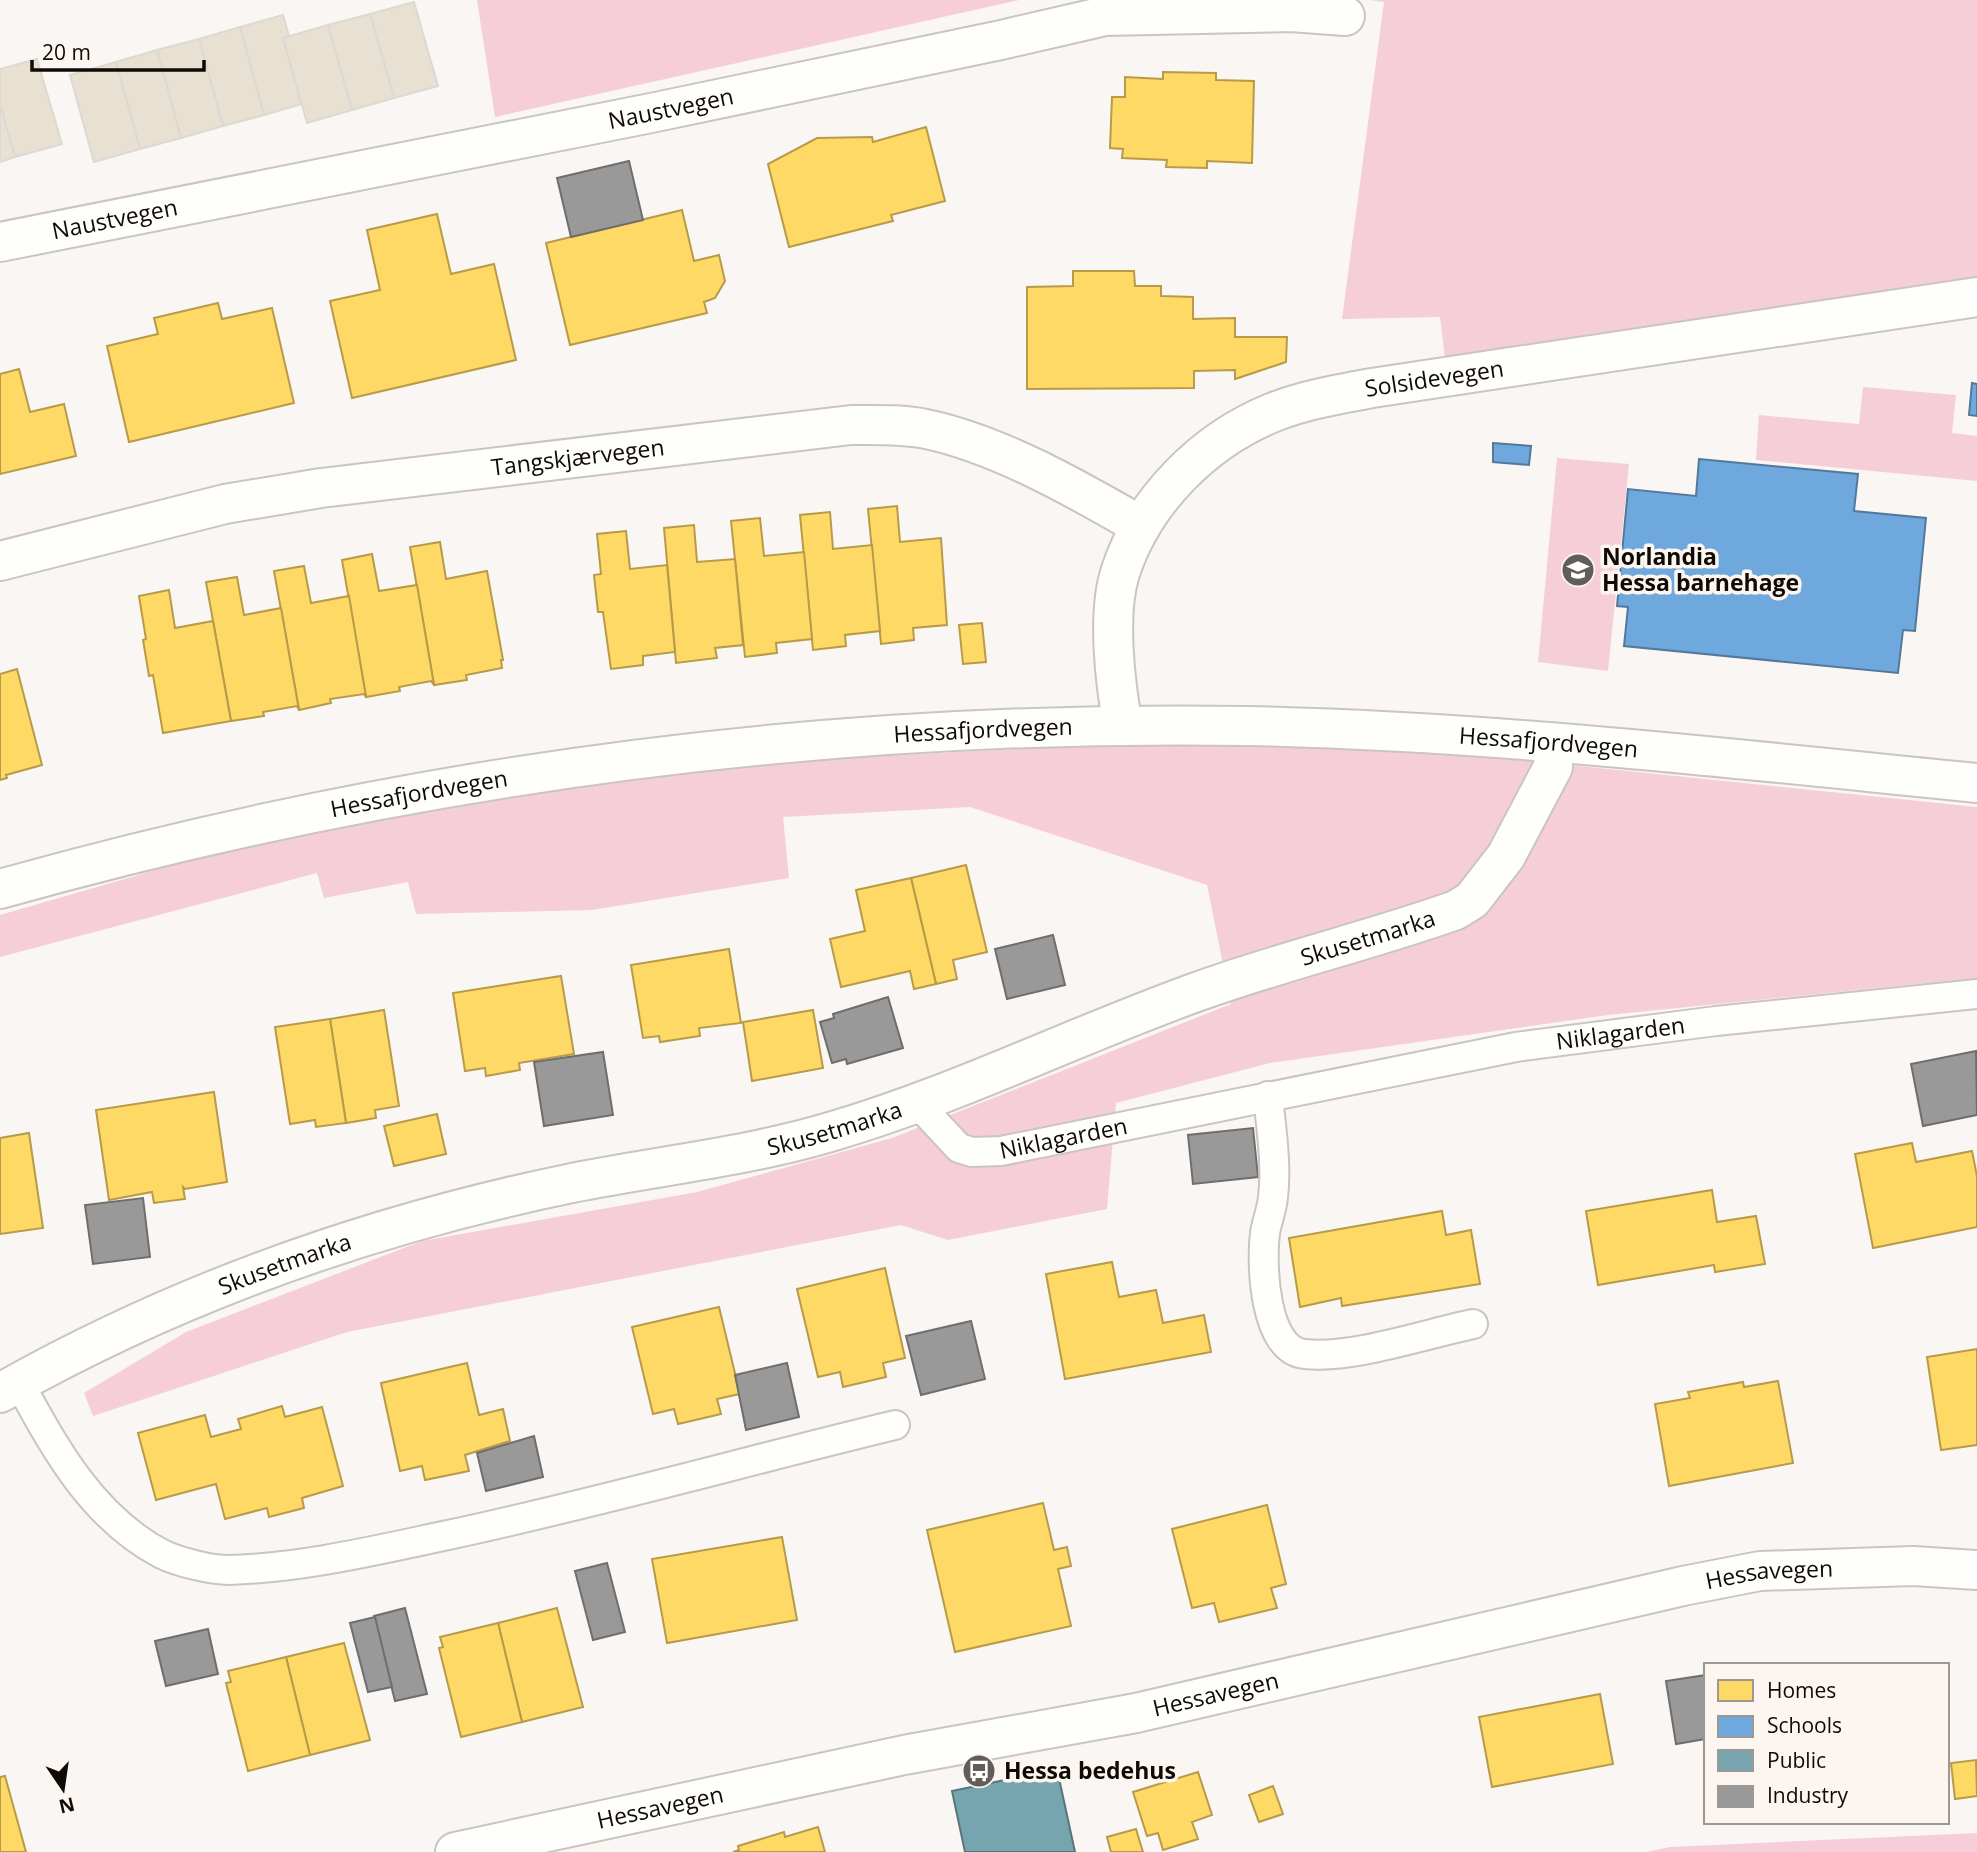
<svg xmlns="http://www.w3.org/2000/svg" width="1977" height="1852" font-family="'Open Sans',sans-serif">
	<rect width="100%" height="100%" fill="#faf6f3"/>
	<g fill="#f6ced8">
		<polygon points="477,0 1019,0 495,117"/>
		<polygon points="1370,0 1977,0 1977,279 1445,359 1440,317 1342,319 1384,2"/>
		<polygon points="1863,387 1956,395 1952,433 1977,436 1977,481 1756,460 1759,415 1859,424"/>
		<polygon points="1557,458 1629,464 1608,671 1538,662"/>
		<polygon points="1119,744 1424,750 1977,807 1977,978 1608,1015 1270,1063 1116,1103 1107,1209 948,1240 901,1225 347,1332 93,1416 84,1393 186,1332 422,1241 697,1192 892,1138 1231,1004 1207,885 970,807 783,817 789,878 592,910 416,914 408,882 324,898 317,873 0,957 0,915 301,828 678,766"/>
		<polygon points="1977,1833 1977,1852 1647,1852 1670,1847"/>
	</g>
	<g fill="#ffd966" stroke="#b79b49" stroke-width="2">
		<polygon points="1163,72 1216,73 1216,80 1254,81 1252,163 1207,161 1207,168 1166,167 1167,160 1122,158 1123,149 1110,148 1112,97 1125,97 1125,77 1163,79"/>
		<polygon points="926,127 945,201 891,215 893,221 789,247 768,164 817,138 872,137 873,142"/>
		<polygon points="682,210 694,261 719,255 725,281 715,298 704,302 707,313 570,345 546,243"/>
		<polygon points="437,214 451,274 494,264 516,360 352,398 330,301 380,290 367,230"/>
		<polygon points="1073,271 1134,271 1135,286 1161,286 1161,296 1193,297 1193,319 1235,318 1235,337 1287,337 1286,362 1235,379 1235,370 1194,371 1194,388 1027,389 1027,287 1073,286"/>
		<polygon points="218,303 222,319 272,308 294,403 129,442 107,346 158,334 154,318"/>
		<polygon points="19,369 30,412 64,404 76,456 0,474 0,374"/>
		<polygon points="897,506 900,542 941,538 947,625 913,628 914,640 881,644 868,509"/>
		<polygon points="830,512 833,549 872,545 880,631 845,635 846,646 813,650 800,515"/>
		<polygon points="760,518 764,556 804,552 812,639 776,643 777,653 745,657 731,521"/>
		<polygon points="694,525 697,562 735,559 743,645 715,648 717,658 676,663 664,528"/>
		<polygon points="626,531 630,569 667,565 675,652 643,656 643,665 611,669 603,612 598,612 594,575 601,574 597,534"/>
		<polygon points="440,542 446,579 487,571 503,660 501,660 502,668 466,675 467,680 434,685 410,547"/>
		<polygon points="372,554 379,591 417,585 434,685 431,681 399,687 400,691 366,697 342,560"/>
		<polygon points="304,566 311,603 349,596 366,697 364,694 330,699 331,703 299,710 274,571"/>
		<polygon points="237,577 244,615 281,608 299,710 297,706 263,712 264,716 231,721 206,582"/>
		<polygon points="169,590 175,628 213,621 231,721 163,733 153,675 149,676 143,640 146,639 139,596"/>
		<polygon points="982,623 986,662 963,664 959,625"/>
		<polygon points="17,669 42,765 6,775 7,778 0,780 0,674"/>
		<polygon points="966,865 987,952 953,960 957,979 936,984 911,878"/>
		<polygon points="911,878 936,984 914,989 910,971 841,987 830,939 865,931 856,890"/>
		<polygon points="729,949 741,1023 699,1028 700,1036 660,1042 659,1036 643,1038 631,965"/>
		<polygon points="561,976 574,1054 519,1063 520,1070 486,1076 485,1068 465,1071 453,993"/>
		<polygon points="384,1010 399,1106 375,1110 376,1118 346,1123 330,1019"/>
		<polygon points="813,1010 823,1068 752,1081 743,1022"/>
		<polygon points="330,1019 346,1123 316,1127 315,1120 290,1124 275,1027"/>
		<polygon points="214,1092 227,1182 185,1189 183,1187 185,1199 154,1203 152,1192 109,1200 96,1110"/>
		<polygon points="437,1114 446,1154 394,1166 384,1126"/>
		<polygon points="29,1133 43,1228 0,1234 0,1138"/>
		<polygon points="1912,1143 1916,1162 1972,1151 1977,1176 1977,1227 1873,1248 1855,1154"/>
		<polygon points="1712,1190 1717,1222 1756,1216 1765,1264 1715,1272 1714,1265 1598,1285 1586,1211"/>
		<polygon points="1442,1211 1446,1235 1471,1230 1480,1284 1342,1306 1341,1298 1300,1307 1289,1238"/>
		<polygon points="1112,1262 1119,1297 1156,1290 1163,1323 1204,1315 1211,1352 1065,1379 1046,1274"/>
		<polygon points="885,1268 905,1358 883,1363 886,1377 843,1387 840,1372 818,1377 797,1289"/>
		<polygon points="719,1307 740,1394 717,1399 721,1414 678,1424 674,1409 653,1414 632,1327"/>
		<polygon points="1977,1349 1977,1445 1941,1450 1927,1357"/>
		<polygon points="467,1363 479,1415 503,1409 510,1441 465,1455 469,1471 425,1480 422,1466 400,1471 381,1383"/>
		<polygon points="1778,1381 1793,1463 1669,1486 1655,1404 1690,1398 1688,1392 1743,1382 1744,1387"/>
		<polygon points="282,1406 285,1417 322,1407 343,1486 302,1498 304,1508 269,1517 267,1508 225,1519 216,1484 156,1500 138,1433 205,1415 211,1437 241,1429 238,1419"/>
		<polygon points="1043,1503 1054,1550 1067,1547 1071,1566 1058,1569 1071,1626 955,1652 927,1530"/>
		<polygon points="1267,1505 1286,1584 1271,1588 1277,1608 1219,1622 1214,1603 1192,1608 1172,1529"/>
		<polygon points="782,1537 797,1620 667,1643 652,1559"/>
		<polygon points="557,1608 583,1707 522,1722 498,1623"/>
		<polygon points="498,1623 522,1722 461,1737 439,1648 443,1647 440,1637"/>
		<polygon points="344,1643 370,1740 310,1755 286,1657"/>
		<polygon points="286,1657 310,1755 248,1771 226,1683 231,1682 228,1671"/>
		<polygon points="1600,1694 1613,1764 1492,1787 1479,1717"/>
		<polygon points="1976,1760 1977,1796 1955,1799 1951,1763"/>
		<polygon points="1198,1772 1212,1815 1192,1822 1198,1839 1163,1850 1158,1833 1147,1836 1133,1792"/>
		<polygon points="5,1776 26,1852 0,1852 0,1777"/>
		<polygon points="1273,1786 1283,1814 1259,1822 1249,1795"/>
		<polygon points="818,1827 825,1852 733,1852 739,1850 738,1846 784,1832 785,1837"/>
		<polygon points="1136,1829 1143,1852 1111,1852 1107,1837"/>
	</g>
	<g fill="#6fa8dc" stroke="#52799c" stroke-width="2">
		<polygon points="1972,383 1977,384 1977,416 1969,415"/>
		<polygon points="1493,443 1531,446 1529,465 1493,462"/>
		<polygon points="1699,459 1858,474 1854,511 1926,518 1915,631 1903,630 1898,673 1624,646 1628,607 1617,606 1628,489 1696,496"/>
	</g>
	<polygon fill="#76a5af" stroke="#57767c" stroke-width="2" points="1057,1769 1075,1852 965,1852 952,1791"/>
	<g fill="#999" stroke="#706e6d" stroke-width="2">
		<polygon points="629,161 643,220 571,237 557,178"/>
		<polygon points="1053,935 1065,985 1007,999 995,949"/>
		<polygon points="888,997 903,1048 847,1064 846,1059 832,1063 820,1022 834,1018 833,1014"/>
		<polygon points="1976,1051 1977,1115 1923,1126 1911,1064"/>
		<polygon points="603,1052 613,1115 544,1126 534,1062"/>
		<polygon points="1253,1128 1258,1177 1193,1184 1188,1135"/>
		<polygon points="143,1198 150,1257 93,1264 85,1205"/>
		<polygon points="971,1321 985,1379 921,1395 906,1336"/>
		<polygon points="787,1363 799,1417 746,1430 735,1375"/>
		<polygon points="534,1436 543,1477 486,1491 477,1453"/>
		<polygon points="607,1563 625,1632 593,1640 575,1571"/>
		<polygon points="405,1608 427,1694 395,1701 374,1616"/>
		<polygon points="375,1617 392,1687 368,1692 350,1623"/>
		<polygon points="208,1629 218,1674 166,1686 155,1641"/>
		<polygon points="1706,1675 1706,1739 1676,1744 1666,1681"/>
	</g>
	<g fill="#e8e1d1" stroke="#dcd9d4" stroke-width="2">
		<polygon points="414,2 438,86 394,98 370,14"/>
		<polygon points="370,14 394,98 352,110 328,25"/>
		<polygon points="283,15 289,36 283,38 302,104 264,115 240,27"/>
		<polygon points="328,25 352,110 307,123 283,38"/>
		<polygon points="240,27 264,115 223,126 199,39"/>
		<polygon points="199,39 223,126 181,138 157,50"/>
		<polygon points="157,50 181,138 140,149 116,62"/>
		<polygon points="37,59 62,144 15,157 0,105 0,69"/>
		<polygon points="116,62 140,149 94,162 70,75"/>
		<polygon points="0,105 15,157 0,162"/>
	</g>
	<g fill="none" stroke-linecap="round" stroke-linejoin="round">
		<defs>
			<g id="lane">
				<path d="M1268,1096C1271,1127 1277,1165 1273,1197C1272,1209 1267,1221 1265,1233C1261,1264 1264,1351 1305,1354C1353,1359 1425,1334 1473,1324"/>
				<path id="s1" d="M917,1103L959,1148L972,1152L1001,1151L1516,1047L1716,1021L1977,994"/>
				<path d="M19,1382C53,1447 94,1519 162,1554C178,1562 211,1570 229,1570C302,1568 377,1550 448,1535C598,1503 746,1461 895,1425"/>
			</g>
			<g id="street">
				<path id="s2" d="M0,242L651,113L1001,40L1105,16L1291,12L1345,16"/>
				<path id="s3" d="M0,561L225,504L321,488L851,425C876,425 902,424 926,429C998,444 1077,489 1141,526"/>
				<path id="s4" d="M1123,726C1115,683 1107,614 1120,573C1143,501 1204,440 1274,412C1305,400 1339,394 1372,388L1977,297"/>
				<path id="s5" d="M0,889C406,775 826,719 1248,726C1491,731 1735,759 1977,783"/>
				<path id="s6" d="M0,1393C177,1293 373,1224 572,1183C657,1166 746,1157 830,1132C953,1096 1070,1038 1191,994C1278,962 1369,941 1456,910L1472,900L1506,856L1553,767L1554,744"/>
			</g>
			<g id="secondary">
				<path id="s7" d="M455,1852L904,1755L1136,1713L1683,1586L1760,1571L1913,1566L1977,1570"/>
			</g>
		</defs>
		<use href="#lane" stroke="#cac5c1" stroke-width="32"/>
		<use href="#street" stroke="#cac5c1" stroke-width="42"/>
		<use href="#secondary" stroke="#cac5c1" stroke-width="42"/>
		<use href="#lane" stroke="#fefefd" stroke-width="28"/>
		<use href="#street" stroke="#fefefd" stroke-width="38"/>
		<use href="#secondary" stroke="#fefefd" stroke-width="38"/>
	</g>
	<defs>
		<symbol id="school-disc" viewBox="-11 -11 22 22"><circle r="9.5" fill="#625d59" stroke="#fdf6f0"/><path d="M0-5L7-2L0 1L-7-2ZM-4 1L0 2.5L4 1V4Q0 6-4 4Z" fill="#fff"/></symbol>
		<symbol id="bus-disc" viewBox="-11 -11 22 22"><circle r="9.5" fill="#625d59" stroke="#fdf6f0"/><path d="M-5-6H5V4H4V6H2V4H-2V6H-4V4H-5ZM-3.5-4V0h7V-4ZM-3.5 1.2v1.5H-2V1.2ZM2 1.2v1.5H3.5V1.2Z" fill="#fff"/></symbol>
	</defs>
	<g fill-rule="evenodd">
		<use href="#school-disc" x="1559" y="551" width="38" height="38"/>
		<use href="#bus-disc" x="960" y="1752" width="38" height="38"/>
	</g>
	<g text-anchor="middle" stroke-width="7" stroke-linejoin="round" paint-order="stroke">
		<g font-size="23" fill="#100a06" stroke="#fdf6f0">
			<text dy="8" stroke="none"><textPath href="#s2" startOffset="684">Naustvegen</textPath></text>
			<text dy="8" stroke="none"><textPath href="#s2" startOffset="117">Naustvegen</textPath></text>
			<text dy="8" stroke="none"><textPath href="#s4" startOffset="548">Solsidevegen</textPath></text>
			<text dy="8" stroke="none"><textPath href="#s3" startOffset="588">Tangskjærvegen</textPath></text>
			<text dy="8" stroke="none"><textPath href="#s5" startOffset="998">Hessafjordvegen</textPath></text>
			<text dy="8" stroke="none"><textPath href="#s5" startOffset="1564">Hessafjordvegen</textPath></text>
			<text dy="8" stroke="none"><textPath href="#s5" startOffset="430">Hessafjordvegen</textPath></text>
			<text dy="8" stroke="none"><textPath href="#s6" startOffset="1447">Skusetmarka</textPath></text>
			<text dy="8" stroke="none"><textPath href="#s1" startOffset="735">Niklagarden</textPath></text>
			<text dy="8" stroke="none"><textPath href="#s6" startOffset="880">Skusetmarka</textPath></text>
			<text dy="8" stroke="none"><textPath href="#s1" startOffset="168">Niklagarden</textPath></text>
			<text dy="8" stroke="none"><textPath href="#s6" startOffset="313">Skusetmarka</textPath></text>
			<text dy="8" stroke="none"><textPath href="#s7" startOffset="1344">Hessavegen</textPath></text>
			<text dy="8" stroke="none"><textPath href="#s7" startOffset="777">Hessavegen</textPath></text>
			<text dy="8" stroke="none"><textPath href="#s7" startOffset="210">Hessavegen</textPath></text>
		</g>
		<g font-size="23" font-weight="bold" fill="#100a06" stroke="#fdf6f0" text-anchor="start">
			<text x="1602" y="565">Norlandia<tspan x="1602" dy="26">Hessa barnehage</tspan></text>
			<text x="1004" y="1779">Hessa bedehus</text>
		</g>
	</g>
	<rect x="1704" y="1663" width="245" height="161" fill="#fdf6f0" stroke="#9e9892" stroke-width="2"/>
	<rect x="1718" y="1680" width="35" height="21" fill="#ffd966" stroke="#9e9892" stroke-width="2"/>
	<text x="1767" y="1698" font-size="21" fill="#100a06">Homes</text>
	<rect x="1718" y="1716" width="35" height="21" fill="#6fa8dc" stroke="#9e9892" stroke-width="2"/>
	<text x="1767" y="1733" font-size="21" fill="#100a06">Schools</text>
	<rect x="1718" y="1750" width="35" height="21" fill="#76a5af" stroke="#9e9892" stroke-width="2"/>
	<text x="1767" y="1768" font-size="21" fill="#100a06">Public</text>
	<rect x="1718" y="1786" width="35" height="21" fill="#999999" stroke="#9e9892" stroke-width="2"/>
	<text x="1767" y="1803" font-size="21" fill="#100a06">Industry</text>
	<g transform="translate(63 1789) rotate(167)" stroke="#fdf6f0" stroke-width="5" paint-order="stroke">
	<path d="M0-5L12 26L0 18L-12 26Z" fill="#100a06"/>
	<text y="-10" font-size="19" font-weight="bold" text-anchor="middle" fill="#100a06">N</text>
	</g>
	<path d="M32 60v10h172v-10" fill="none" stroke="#100a06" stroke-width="3.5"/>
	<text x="42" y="60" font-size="21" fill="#100a06" stroke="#fdf6f0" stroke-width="5" paint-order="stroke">20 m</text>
</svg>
